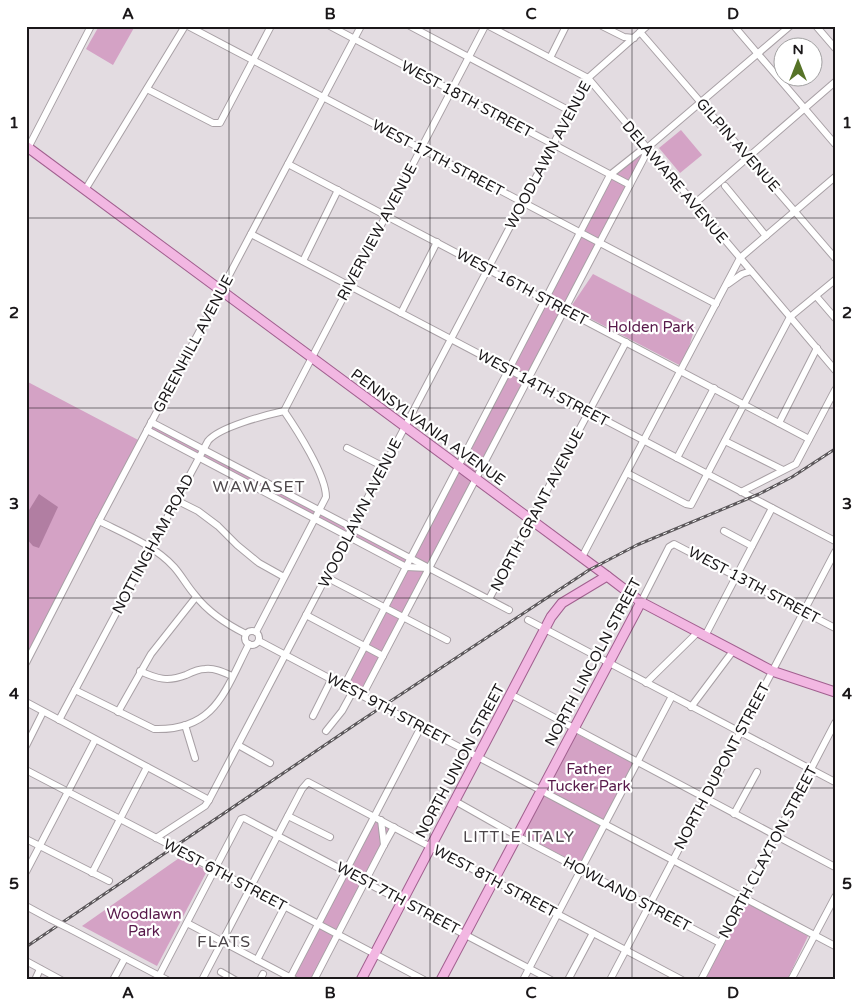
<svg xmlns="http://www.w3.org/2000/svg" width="861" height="1006" font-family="'Varela Round',sans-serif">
	<rect width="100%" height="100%" fill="#e3dce1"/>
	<g fill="#d4a2c5">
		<polygon points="99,26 135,26 113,65 86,49"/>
		<polygon points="681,130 702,155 680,173 659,148"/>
		<polygon points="647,148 362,696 344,686 405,567 147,430 151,422 411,557 610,175"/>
		<polygon points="593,274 695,327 683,367 570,308"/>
		<polygon points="26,381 142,442 26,657"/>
		<polygon points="575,733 633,763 580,865 522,835"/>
		<polygon points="375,817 394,827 314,980 289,980"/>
		<polygon points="182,856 207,871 157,966 82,926"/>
		<polygon points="745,902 808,936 787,980 704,980"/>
	</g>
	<polygon fill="#b17ea2" points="39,494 58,507 39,548 33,546 26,538 26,515"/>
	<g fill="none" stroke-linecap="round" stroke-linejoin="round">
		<defs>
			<g id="minor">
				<polyline points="188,26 716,304"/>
				<polyline points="330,26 630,185"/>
				<polyline points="410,26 570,111"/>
				<polyline points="489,26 588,78 835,370"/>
				<polyline points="602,26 624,37 634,38"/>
				<polyline points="734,26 835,144"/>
				<polyline points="816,26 835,48"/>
				<polyline points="640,32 835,258"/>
				<polyline points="550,58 566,26"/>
				<polyline points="147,89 213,123 220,123 271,26"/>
				<polyline points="28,148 91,26"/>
				<polyline points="288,164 809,439"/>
				<polyline points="725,186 766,236"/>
				<polyline points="85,190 185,26"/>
				<polyline points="694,204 835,82"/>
				<polyline points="251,234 835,541"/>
				<polyline points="303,261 338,190"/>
				<polyline points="728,284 742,274 751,271"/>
				<polyline points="816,296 835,318"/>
				<polyline points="401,313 437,242"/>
				<polyline points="284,411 485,26"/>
				<polyline points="151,422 509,610"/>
				<polyline points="779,423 817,348"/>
				<polyline points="147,430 406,567 428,568"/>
				<polyline points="725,441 783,470"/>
				<polyline points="347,448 384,467"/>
				<polyline points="677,458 714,388"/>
				<polyline points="627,473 686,504 691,505 790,317 835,280"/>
				<polyline points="741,492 796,464 835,390"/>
				<polyline points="176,500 198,511 218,526 237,545 259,563 284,577"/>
				<path d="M99,521C125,534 155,546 174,567C182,576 187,586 195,595C208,612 228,625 246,634"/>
				<polyline points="724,531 752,546"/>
				<polyline points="582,557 740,258 835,177"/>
				<polyline points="326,577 447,640"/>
				<polyline points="489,599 626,342"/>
				<polyline points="641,602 669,547 674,544 835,628"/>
				<polyline points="306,615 383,656"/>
				<polyline points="528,620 835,782"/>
				<circle cx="252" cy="638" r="7"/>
				<path d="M256,632L326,497C326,475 297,430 284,411"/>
				<polyline points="705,636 772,508"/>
				<polyline points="259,641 376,703"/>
				<polyline points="26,663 99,521 361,26"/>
				<path d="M140,671C157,679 168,682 186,675C192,672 198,669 205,669C215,668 223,672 232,676"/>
				<polyline points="646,683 698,632"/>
				<polyline points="344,686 610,175 639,152 647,148 790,26"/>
				<path d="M75,690L154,729C216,731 225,690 249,644"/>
				<polyline points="510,694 835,867"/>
				<polyline points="362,696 644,158 647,148"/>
				<polyline points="26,702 209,800"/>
				<polyline points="691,707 733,651"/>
				<polyline points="118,712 151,654 196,597"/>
				<polyline points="393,712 835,946"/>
				<polyline points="313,716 331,680"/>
				<path d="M59,720L208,441C219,427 266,415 284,411"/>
				<polyline points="185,725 195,758"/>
				<polyline points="326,731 342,711 353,691"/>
				<polyline points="238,745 270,763"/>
				<polyline points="26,746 43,712"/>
				<polyline points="26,770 168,844"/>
				<polyline points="455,801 517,836 720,943"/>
				<polyline points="734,814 757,772"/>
				<polyline points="288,816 330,837"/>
				<polyline points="381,820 384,845"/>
				<polyline points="156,838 205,806 209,800 588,78 647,26"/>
				<polyline points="26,839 109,881"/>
				<polyline points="180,851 424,980"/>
				<polyline points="26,872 95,740"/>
				<polyline points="92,873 147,767"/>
				<polyline points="26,906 50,919"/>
				<polyline points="187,923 295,980"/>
				<polyline points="72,930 167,980"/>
				<polyline points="257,960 285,906"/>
				<polyline points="26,961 61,980"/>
				<polyline points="221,972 235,980"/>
				<polyline points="159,976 241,819 244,818 551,980"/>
				<polyline points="35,980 40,969"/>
				<polyline points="113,980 125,958"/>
				<polyline points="202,980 302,789 308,782 682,980"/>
				<polyline points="260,980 263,974"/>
				<polyline points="289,980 421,727"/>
				<polyline points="314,980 384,845 394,827"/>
				<polyline points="523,980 672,696"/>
				<polyline points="568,980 593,933"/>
				<polyline points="610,980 835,552"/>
				<polyline points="701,980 835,723"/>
				<polyline points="791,980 835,897"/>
			</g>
			<g id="major">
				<polyline points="26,146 607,576 641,602 772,671 835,692"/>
				<polyline points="361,980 551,617 562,603 607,576"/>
				<polyline points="441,980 641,602"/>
			</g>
		</defs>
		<use href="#minor" stroke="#a8a0a5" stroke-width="8"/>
		<use href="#major" stroke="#a1608f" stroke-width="11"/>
		<use href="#minor" stroke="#fff" stroke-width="6"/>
		<use href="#major" stroke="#f2b7e2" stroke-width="9"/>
		<defs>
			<polyline id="rail" points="26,947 356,724 589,570 637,545 759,494 792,477 835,449"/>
		</defs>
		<use href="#rail" stroke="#5b575a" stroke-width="3"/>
		<use href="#rail" stroke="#fff" stroke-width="1" stroke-dasharray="4" stroke-linecap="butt"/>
		<defs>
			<g id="minor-bridge">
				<polyline points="376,703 393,712"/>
				<polyline points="168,844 180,851"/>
				<polyline points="50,919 72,930"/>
			</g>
		</defs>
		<use href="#minor-bridge" stroke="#a8a0a5" stroke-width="8" stroke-linecap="butt"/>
		<use href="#minor-bridge" stroke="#fff" stroke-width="6"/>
	</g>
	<path fill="none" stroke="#1a1719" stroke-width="1" stroke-opacity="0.55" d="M229,26V980M430,26V980M632,26V980M26,218H835M26,408H835M26,598H835M26,788H835"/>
	<g text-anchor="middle" stroke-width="4.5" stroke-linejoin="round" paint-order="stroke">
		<g font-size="15" fill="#1a1719" stroke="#fff">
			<text transform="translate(467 99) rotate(28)" y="5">WEST 18TH STREET</text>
			<text transform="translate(738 145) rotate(49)" y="5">GILPIN AVENUE</text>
			<text transform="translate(548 155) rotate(-62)" y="5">WOODLAWN AVENUE</text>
			<text transform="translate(438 158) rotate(28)" y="5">WEST 17TH STREET</text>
			<text transform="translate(675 182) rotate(50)" y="5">DELAWARE AVENUE</text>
			<text transform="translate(377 232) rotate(-62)" y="5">RIVERVIEW AVENUE</text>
			<text transform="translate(522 287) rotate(28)" y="5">WEST 16TH STREET</text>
			<text transform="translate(193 344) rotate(-62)" y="5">GREENHILL AVENUE</text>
			<text transform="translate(543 388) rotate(28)" y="5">WEST 14TH STREET</text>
			<text transform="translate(428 427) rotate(36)" y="5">PENNSYLVANIA AVENUE</text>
			<text transform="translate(537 510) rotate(-62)" y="5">NORTH GRANT AVENUE</text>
			<text transform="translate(360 513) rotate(-63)" y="5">WOODLAWN AVENUE</text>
			<text transform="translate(153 544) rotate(-62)" y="5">NOTTINGHAM ROAD</text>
			<text transform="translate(754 585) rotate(28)" y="5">WEST 13TH STREET</text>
			<text transform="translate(593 662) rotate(-62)" y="5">NORTH LINCOLN STREET</text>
			<text transform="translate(388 709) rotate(28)" y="5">WEST 9TH STREET</text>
			<text transform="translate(460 761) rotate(-62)" y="5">NORTH UNION STREET</text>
			<text transform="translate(722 766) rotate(-62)" y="5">NORTH DUPONT STREET</text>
			<text transform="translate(768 852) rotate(-62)" y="5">NORTH CLAYTON STREET</text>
			<text transform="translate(225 875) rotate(28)" y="5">WEST 6TH STREET</text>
			<text transform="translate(495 881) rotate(28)" y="5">WEST 8TH STREET</text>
			<text transform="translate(627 894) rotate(28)" y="5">HOWLAND STREET</text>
			<text transform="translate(398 898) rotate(28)" y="5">WEST 7TH STREET</text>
		</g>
		<g font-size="15" fill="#58194a" stroke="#fff">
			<text x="651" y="332">Holden Park</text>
			<text x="589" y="774">Father<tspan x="589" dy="17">Tucker Park</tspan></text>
			<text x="144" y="919">Woodlawn<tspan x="144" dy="17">Park</tspan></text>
		</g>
		<g font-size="16" letter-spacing="1" fill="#4d474b" stroke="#fff">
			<text x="259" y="492">WAWASET</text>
			<text x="519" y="842">LITTLE ITALY</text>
			<text x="224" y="947">FLATS</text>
		</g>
	</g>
	<rect width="861" height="1006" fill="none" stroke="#ffffff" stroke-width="55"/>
	<g transform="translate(798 62)"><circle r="24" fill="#ffffff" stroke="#a3a2a3"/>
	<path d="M0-4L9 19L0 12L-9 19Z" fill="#567327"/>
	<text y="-8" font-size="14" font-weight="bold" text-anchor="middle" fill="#1a1719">N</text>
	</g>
	<rect x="28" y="28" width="806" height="950" fill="none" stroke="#1a1719" stroke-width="2"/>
	<g font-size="16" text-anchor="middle" font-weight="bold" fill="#1a1719">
		<text x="128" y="19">A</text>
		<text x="330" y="19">B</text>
		<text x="531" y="19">C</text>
		<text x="733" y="19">D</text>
		<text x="14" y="128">1</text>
		<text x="847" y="128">1</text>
		<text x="14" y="318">2</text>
		<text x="847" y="318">2</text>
		<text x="14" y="509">3</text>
		<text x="847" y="509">3</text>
		<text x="14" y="699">4</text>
		<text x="847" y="699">4</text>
		<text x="14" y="889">5</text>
		<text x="847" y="889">5</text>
		<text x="128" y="998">A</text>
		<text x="330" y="998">B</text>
		<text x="531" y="998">C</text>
		<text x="733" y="998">D</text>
	</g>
</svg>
